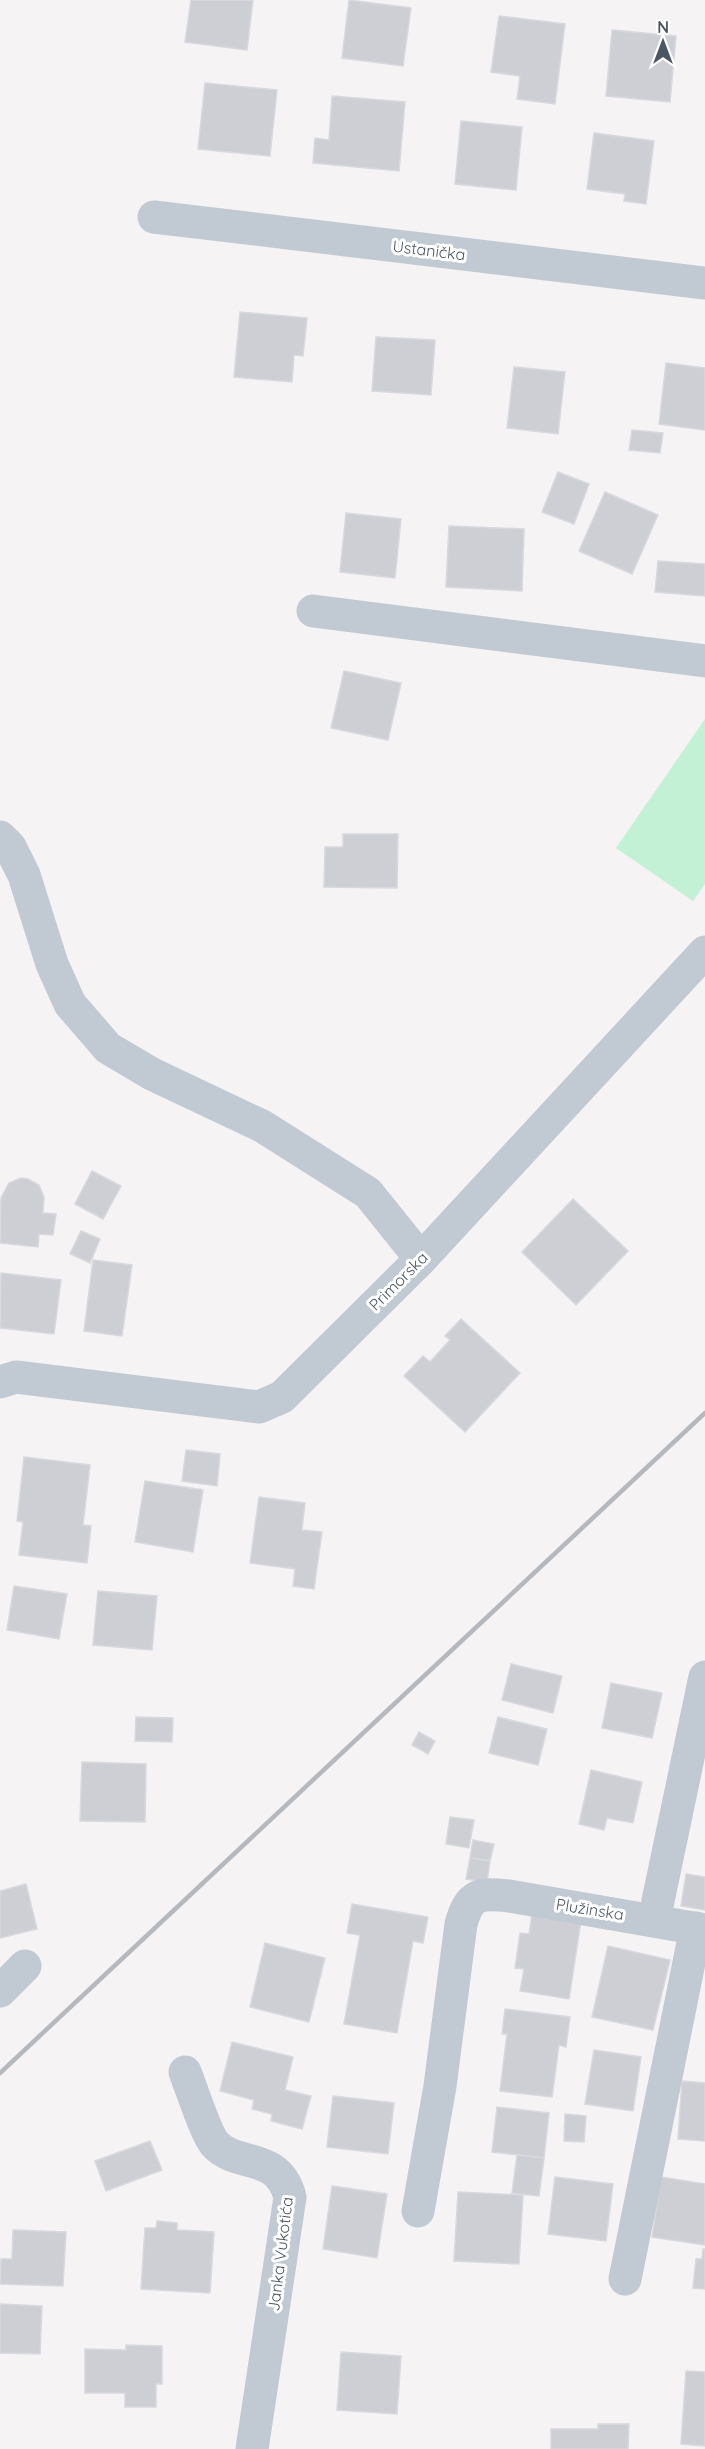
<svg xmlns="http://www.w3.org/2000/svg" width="705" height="2449" font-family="Quicksand,sans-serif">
	<rect width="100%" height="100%" fill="#f5f3f3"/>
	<polygon fill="#c3f1d5" points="705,719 705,884 693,901 616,848"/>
	<g fill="#cdcfd5" stroke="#d7d9de" stroke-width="1.5">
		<polygon points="191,0 253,0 247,50 185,42"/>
		<polygon points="349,0 411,8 403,66 342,58"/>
		<polygon points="499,16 565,24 555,104 517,99 520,76 491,72"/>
		<polygon points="612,30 676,36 670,102 606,96"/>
		<polygon points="205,83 277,90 270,156 198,149"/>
		<polygon points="332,96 405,102 399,171 313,163 315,138 329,140"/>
		<polygon points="461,121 522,127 516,190 455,184"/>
		<polygon points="594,133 654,141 646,204 624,201 625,194 587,189"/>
		<polygon points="240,312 307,318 303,356 294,355 292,382 234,377"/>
		<polygon points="376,337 435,340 431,395 372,391"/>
		<polygon points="666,363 705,368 705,430 659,424"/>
		<polygon points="514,367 565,372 558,434 507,428"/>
		<polygon points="632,430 663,433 660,453 629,450"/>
		<polygon points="558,472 589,484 574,524 542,512"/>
		<polygon points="605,492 658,515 632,574 579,551"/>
		<polygon points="346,513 401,519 395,578 340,572"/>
		<polygon points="449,526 524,529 522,591 446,587"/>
		<polygon points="658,561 705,564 705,596 655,592"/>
		<polygon points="344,671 401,683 388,740 331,728"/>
		<polygon points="343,834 398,834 397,888 324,887 325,847 343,847"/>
		<polygon points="92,1171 121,1186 103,1219 75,1204"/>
		<polygon points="21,1178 28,1179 39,1185 44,1197 43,1213 56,1214 53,1235 39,1234 38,1247 0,1243 1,1198 9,1183"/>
		<polygon points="573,1199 628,1251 576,1305 522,1252"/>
		<polygon points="81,1231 100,1239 90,1263 70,1254"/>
		<polygon points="93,1260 132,1265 122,1336 84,1331"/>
		<polygon points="1,1273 61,1280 54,1334 0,1328"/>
		<polygon points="461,1319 520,1373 465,1432 404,1376 423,1356 430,1362 450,1340 445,1336"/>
		<polygon points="186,1450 220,1454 217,1486 182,1481"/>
		<polygon points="24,1457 90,1465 83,1525 91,1526 87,1563 19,1555 23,1522 17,1521"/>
		<polygon points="145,1481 203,1490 193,1552 135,1542"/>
		<polygon points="259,1497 305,1503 302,1530 322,1532 314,1589 293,1586 295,1569 250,1563"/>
		<polygon points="14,1586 67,1594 59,1639 7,1630"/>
		<polygon points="98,1591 157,1596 152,1650 93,1645"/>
		<polygon points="511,1664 562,1676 553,1713 502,1700"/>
		<polygon points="611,1683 662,1693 652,1738 602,1728"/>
		<polygon points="136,1717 173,1718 172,1742 135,1741"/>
		<polygon points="498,1717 547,1729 538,1765 489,1753"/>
		<polygon points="419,1732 435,1741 428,1754 412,1745"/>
		<polygon points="82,1762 146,1764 145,1822 80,1821"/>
		<polygon points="591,1770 642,1782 633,1823 607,1818 604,1830 579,1824"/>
		<polygon points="450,1817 474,1820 469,1848 446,1844"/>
		<polygon points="473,1840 494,1844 490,1861 470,1858"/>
		<polygon points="470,1858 490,1861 487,1882 466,1879"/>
		<polygon points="686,1874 705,1877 705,1910 681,1906"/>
		<polygon points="26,1884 37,1929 0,1938 0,1891"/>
		<polygon points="352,1904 428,1917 423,1943 413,1941 397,2033 344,2024 360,1935 347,1933"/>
		<polygon points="532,1914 581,1921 569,1999 520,1991 524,1969 515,1968 520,1933 529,1934"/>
		<polygon points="265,1943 325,1958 309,2022 250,2007"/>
		<polygon points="608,1946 670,1960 653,2030 592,2017"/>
		<polygon points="505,2009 570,2017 566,2047 559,2045 552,2097 500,2091 507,2034 502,2034"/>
		<polygon points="232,2042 293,2057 285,2090 311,2096 302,2129 271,2121 272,2114 252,2109 254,2100 220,2091"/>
		<polygon points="594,2050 641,2057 633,2111 585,2104"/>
		<polygon points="682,2081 705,2083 705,2141 678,2139"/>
		<polygon points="333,2096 394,2103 388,2154 327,2147"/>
		<polygon points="497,2107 549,2113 544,2158 492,2152"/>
		<polygon points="565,2114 586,2116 584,2142 564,2141"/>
		<polygon points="150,2141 162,2170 106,2191 95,2161"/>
		<polygon points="517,2155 544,2158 539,2196 512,2193"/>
		<polygon points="555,2177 613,2184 606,2241 548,2234"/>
		<polygon points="661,2177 705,2184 705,2245 652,2237"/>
		<polygon points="332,2186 387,2194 377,2258 323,2249"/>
		<polygon points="458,2192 523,2195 519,2264 454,2261"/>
		<polygon points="157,2221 177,2223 177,2230 214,2232 210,2293 141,2289 145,2228 156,2228"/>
		<polygon points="13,2230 66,2232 63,2286 0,2284 1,2259 12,2259"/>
		<polygon points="703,2249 705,2249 705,2289 693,2288 696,2259 702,2259"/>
		<polygon points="0,2304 42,2306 40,2354 0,2353"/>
		<polygon points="126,2345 162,2346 162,2384 156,2384 156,2407 125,2407 125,2393 85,2393 85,2349 126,2350"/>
		<polygon points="341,2352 401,2356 397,2414 337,2410"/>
		<polygon points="686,2371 705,2372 705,2446 681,2444"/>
		<polygon points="598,2424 629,2424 628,2449 551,2449 551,2429 598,2429"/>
	</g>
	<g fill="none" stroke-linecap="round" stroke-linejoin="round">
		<g stroke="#c1cad2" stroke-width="33">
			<polyline points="154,217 705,283"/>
			<polyline points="313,611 705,661"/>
			<polyline points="0,837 10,847 24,875 52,964 70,1004 108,1048 152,1074 262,1126 368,1193 421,1259"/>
			<polyline points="0,1382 16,1377 259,1407 282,1397 421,1259 705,952"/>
			<polyline points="654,1920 705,1677"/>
			<polyline points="0,1991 25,1966"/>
			<path d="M185,2072C191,2087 206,2134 215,2144C236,2168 278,2151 290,2197L252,2449"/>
			<path d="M418,2211L440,2086L461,1924C470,1893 479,1893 509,1896L705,1930"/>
			<polyline points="625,2279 696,1928"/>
		</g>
		<polyline stroke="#b5b8bd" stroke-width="4.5" points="0,2073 705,1413"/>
	</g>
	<g text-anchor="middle" stroke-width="6" stroke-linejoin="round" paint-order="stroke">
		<g font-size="16" fill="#4a5661" stroke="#fff">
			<text transform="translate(429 250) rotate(7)" y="6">Ustanička</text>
			<text transform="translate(398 1281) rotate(-45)" y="6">Primorska</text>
			<text transform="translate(590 1909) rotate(9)" y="6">Plužinska</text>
			<text transform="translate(280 2254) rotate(-83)" y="6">Janka Vukotića</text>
		</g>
	</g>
	<g transform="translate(663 42)" stroke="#ffffff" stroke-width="4.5" paint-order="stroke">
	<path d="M0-4.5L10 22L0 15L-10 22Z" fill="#4a5661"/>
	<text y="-9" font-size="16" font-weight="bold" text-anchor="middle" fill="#4a5661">N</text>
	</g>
</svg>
